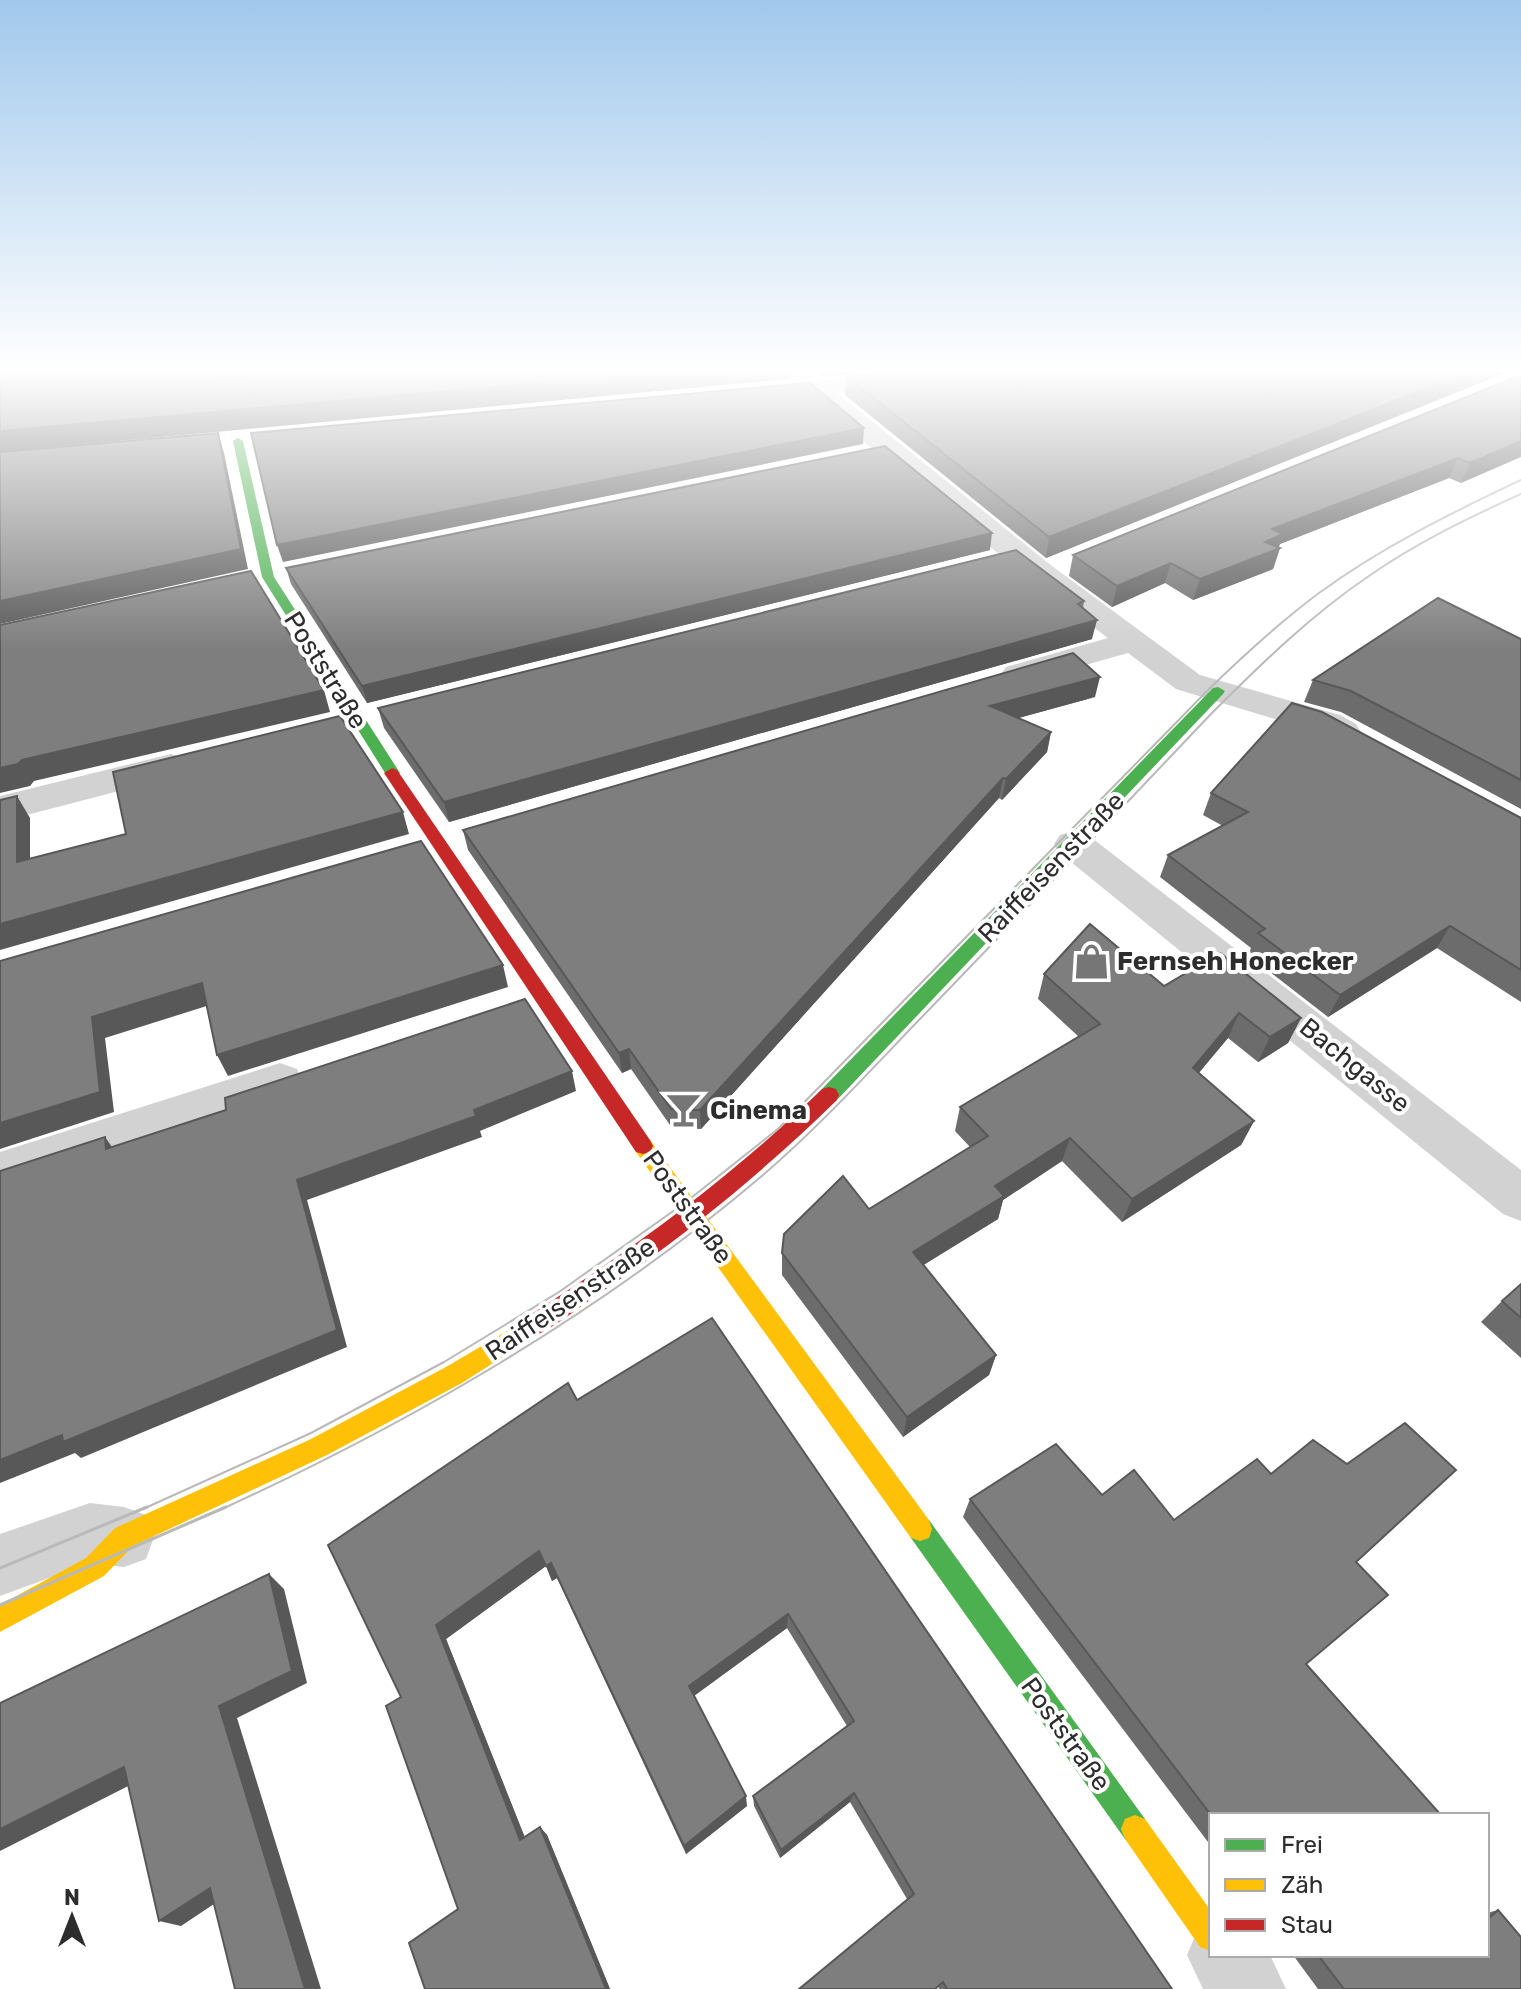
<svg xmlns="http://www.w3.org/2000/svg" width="1521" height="1989" font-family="Rubik,sans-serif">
	<rect width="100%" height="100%" fill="#fff"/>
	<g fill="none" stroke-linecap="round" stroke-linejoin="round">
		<g fill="#d2d2d2" fill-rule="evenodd">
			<polygon points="793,372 811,372 821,380 906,372 1000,372 997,377 988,379 837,393 1052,566 1200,675 1340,715 1356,724 1361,732 1356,740 1343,743 1330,740 1314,731 1176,689 1128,653 1018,684 1006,681 1001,674 1006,667 1108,638 1030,580 809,396 756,401 747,398 743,393 747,388 793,382 790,377"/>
			<polygon points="171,754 184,758 189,766 184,774 0,822 0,796"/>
			<polygon points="1074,831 1088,835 1521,1170 1521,1221 1503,1214 1060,853 1054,844 1060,835"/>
			<polygon points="280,1063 297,1069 303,1082 297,1095 0,1194 0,1152"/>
			<polygon points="90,1503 124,1507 146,1515 154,1537 146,1559 124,1567 90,1563 0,1596 0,1534"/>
			<polygon points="1211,1923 1211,1955 1270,1955 1286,1989 1203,1989 1187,1955 1198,1929"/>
		</g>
		<g fill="#4caf50" fill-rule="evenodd">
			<polygon points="238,438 243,441 274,577 400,773 397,776 387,776 262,577 233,441"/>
			<polygon points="1218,687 1225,691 1223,694 836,1101 829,1103 822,1101 819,1095 822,1089 1213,688"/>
			<polygon points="920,1517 929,1520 1145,1819 1149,1829 1145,1839 1135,1843 1125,1839 911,1538 908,1529 911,1520"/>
		</g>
		<g fill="#ffc107" fill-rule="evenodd">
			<polygon points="643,1138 650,1140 929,1520 932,1529 929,1538 920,1541 911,1538 636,1152 633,1146 636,1140"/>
			<polygon points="524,1321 532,1324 535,1331 532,1338 462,1383 327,1455 133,1546 104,1576 0,1632 0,1605 86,1558 115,1528 311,1439 446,1367"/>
			<polygon points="1135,1815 1145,1819 1211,1911 1211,1951 1200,1947 1125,1839 1121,1829 1125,1819"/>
		</g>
		<g fill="#c62828" fill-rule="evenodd">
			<polygon points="392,768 397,770 650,1140 653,1146 650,1152 643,1154 636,1152 384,773"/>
			<path d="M829,1087L836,1089L839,1095L836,1101C762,1173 683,1238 597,1295C574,1311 550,1331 524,1341L516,1338L513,1331L516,1324C626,1254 729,1180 822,1089Z"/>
		</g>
		<g stroke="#b9b9b9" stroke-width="2">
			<path d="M143,1509L311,1433L444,1362L559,1292L686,1202L779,1128L1209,689C1244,655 1280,622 1319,593C1382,547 1451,513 1521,480"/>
			<path d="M222,1509C414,1421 601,1313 763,1175C818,1128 867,1074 918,1021C1016,920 1113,817 1211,714C1260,665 1311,615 1369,576C1416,543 1468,518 1521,494"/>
		</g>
		<g stroke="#b9b9b9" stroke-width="3">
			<polyline points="0,1568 147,1507"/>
			<polyline points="0,1605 226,1507"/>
		</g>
	</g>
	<g fill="#6c6c6c">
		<polygon points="1507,372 1046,558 845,395 846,376"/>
		<polygon points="1521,375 1461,483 1449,478 1280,544 1278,547 1280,548 1273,569 1193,600 1165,583 1112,607 1069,576 1073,555"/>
		<polygon points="990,550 367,703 291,584 286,568"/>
		<polygon points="1084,601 1083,608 1092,639 449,822 384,728 378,708"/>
		<polygon points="1521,639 1521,809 1341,712 1304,702 1313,680"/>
		<polygon points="1095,697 1018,718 1051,732 1047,752 1002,800 999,798 701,1129 672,1128 631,1069 622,1073 468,850 463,830"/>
		<polygon points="1211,793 1521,818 1521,1002 1437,948 1328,1017 1248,955 1251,948 1160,877 1168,855 1223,826 1203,815"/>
		<polygon points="1044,974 1164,986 1301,1018 1288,1043 1258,1062 1228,1038 1199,1073 1254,1121 1241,1145 1122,1222 1062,1161 1003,1200 998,1219 923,1265 996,1355 989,1375 903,1437 782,1275 782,1253 869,1209 970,1147 955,1131 960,1107 1079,1037 1038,999"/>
		<polygon points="1521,1284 1521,1358 1481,1322 1502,1301"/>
		<polygon points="577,1400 1172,1989 939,1989 907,1899 850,1802 780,1858 754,1806 753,1796 847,1726 787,1628 694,1696 747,1806 686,1854 557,1578 552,1581 546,1566 446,1639 525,1838 540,1827 547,1835 610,1989 425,1989 458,1909 401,1697"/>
		<polygon points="1102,1495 1174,1520 1356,1562 1306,1664 1211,1815 1211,1846 963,1517 970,1499"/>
		<polygon points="1498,1910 1521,1989 1318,1989 1293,1955 1487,1955 1487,1913"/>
	</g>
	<g fill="#585858">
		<polygon points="209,372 277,372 220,382 215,392"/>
		<polygon points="663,372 792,372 788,379 0,452 0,431"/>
		<polygon points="822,372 875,372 822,377"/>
		<polygon points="1468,372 1507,372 1046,558 1049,537"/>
		<polygon points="864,428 863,444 283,562 277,545"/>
		<polygon points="218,433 224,453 248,569 0,624 0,601"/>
		<polygon points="1521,441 1521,457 1461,483 1470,463"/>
		<polygon points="1458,458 1449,478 1280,544 1278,549 1280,548 1273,569 1193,600 1200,579 1272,529"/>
		<polygon points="992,533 990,550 367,703 362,686"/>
		<polygon points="1171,563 1165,583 1112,607 1117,586"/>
		<polygon points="1097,620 1092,639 449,822 444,802"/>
		<polygon points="1100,677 1095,697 986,727 990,706"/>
		<polygon points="324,690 330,712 34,781 30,786 0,793 0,768 22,760"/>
		<polygon points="1051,732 1047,752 1002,800 1006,779"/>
		<polygon points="1003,778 999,798 701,1129 700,1110"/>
		<polygon points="17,796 30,818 30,883 17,862"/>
		<polygon points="403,812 409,834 0,950 0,924"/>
		<polygon points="1450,926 1437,948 1328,1017 1340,995"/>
		<polygon points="503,965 508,987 228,1076 217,1055"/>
		<polygon points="202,983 213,1004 105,1038 114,1112 0,1149 0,1123 92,1017"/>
		<polygon points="1239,1013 1228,1038 1182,1092 1193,1068"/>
		<polygon points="1301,1018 1288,1043 1258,1062 1270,1037"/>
		<polygon points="629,1049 631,1069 622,1073 619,1053"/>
		<polygon points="572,1071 576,1091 480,1131 482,1137 307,1200 347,1347 81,1458 75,1453 0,1483 0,1460 297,1180"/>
		<polygon points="1254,1121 1241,1145 1122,1222 1132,1199"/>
		<polygon points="105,1137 119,1157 106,1149"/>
		<polygon points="1070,1138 1062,1161 1003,1200 998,1219 909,1274 913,1252 995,1186"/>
		<polygon points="996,1355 989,1375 903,1437 907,1417"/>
		<polygon points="539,1551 546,1566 446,1639 529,1848 520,1840 436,1625"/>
		<polygon points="551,1563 557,1578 552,1581 546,1566"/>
		<polygon points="269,1574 284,1589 307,1683 237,1718 321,1989 305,1989 219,1706"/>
		<polygon points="788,1614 787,1628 691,1698 689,1686"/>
		<polygon points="124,1767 146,1777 0,1851 0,1829"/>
		<polygon points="854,1793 850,1802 780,1858 781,1850"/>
		<polygon points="746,1796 747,1806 686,1854 684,1846"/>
		<polygon points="540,1827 547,1835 610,1989 606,1989"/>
		<polygon points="210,1888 229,1894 181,1926 159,1921"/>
	</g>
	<g fill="#7e7e7e" stroke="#585858" stroke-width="2">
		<polygon points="0,372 209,372 208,373 214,379 224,382 282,372 663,372 0,431"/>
		<polygon points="894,372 1468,372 1049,537 846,376"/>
		<polygon points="1521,375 1521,441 1470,463 1458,458 1272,529 1283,534 1265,542 1280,548 1200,579 1171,563 1117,586 1073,555"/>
		<polygon points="810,383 864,428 277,545 251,433"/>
		<polygon points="218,433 241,549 0,601 0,452"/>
		<polygon points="885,446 992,533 362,686 286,568"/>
		<polygon points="1016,550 1084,601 1078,604 1097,620 444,802 378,708"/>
		<polygon points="251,571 324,690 22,760 18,764 0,768 0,625"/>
		<polygon points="1438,598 1521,639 1521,780 1351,691 1313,680"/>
		<polygon points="1073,653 1100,677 990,706 1051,732 1006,779 1003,778 700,1110 671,1109 629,1049 619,1053 463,830"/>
		<polygon points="1292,703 1322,712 1521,818 1521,970 1450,926 1340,995 1258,933 1265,929 1168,855 1248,812 1211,793"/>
		<polygon points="340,716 403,812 0,924 0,800 17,796 17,862 126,834 113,772"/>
		<polygon points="421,841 503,965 217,1055 202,983 92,1017 100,1092 0,1123 0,961"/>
		<polygon points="1090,924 1164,986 1220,953 1301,1018 1270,1037 1239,1013 1193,1068 1254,1121 1132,1199 1070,1138 995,1186 1004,1196 913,1252 996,1355 907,1417 782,1253 784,1234 843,1176 869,1209 988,1136 960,1107 1100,1024 1044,974"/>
		<polygon points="525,999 572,1071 474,1110 476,1116 297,1180 337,1330 63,1442 62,1435 0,1460 0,1171 105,1137 106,1149 226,1110 225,1098"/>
		<polygon points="1521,1284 1521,1318 1502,1301"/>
		<polygon points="712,1318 1172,1989 947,1989 943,1982 935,1989 799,1989 914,1894 854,1793 781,1850 753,1796 854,1721 788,1614 689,1686 746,1796 684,1846 551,1563 546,1566 539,1551 436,1625 520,1840 540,1827 606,1989 425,1989 409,1943 458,1909 386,1706 401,1697 328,1545 568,1383 577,1400"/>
		<polygon points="1405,1423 1456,1470 1356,1562 1388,1595 1306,1664 1441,1815 1211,1815 970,1499 1056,1444 1102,1495 1134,1470 1174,1520 1257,1459 1271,1474 1313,1440 1347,1464"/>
		<polygon points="269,1574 292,1671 219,1706 305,1989 235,1989 210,1888 159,1921 124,1767 0,1829 0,1703"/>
		<polygon points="1498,1910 1521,1937 1521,1989 1344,1989 1318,1955 1487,1955 1487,1920"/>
	</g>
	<linearGradient id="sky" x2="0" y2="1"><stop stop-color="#a1c8ec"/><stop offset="0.57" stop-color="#fff"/><stop offset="1" stop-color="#fff" stop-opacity="0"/></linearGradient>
	<rect width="1521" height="650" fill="url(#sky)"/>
	<defs>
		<symbol id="shop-bare" viewBox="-9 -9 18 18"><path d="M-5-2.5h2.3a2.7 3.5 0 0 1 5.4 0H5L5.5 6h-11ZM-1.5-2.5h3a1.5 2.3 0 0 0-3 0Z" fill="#767676" stroke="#fff" stroke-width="2.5" paint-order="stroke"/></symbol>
		<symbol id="bar-bare" viewBox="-9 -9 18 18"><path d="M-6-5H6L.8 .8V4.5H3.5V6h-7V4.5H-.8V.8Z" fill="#767676" stroke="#fff" stroke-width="2.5" paint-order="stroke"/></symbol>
	</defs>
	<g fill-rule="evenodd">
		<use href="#shop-bare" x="1066" y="936" width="51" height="51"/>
		<use href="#bar-bare" x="658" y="1084" width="51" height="51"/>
	</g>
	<g text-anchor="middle" stroke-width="8" stroke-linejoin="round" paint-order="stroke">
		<g font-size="26" fill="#2d2d2d" stroke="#fff">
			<text transform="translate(326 670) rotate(58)" y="9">Poststraße</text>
			<text transform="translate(1051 867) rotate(-46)" y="9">Raiffeisenstraße</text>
			<text transform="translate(1355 1065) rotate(39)" y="9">Bachgasse</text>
			<text transform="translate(688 1207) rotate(54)" y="9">Poststraße</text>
			<text transform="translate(570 1299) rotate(-34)" y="9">Raiffeisenstraße</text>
			<text transform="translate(1066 1734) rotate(54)" y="9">Poststraße</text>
		</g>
		<g font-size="26" font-weight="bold" fill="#2d2d2d" stroke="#fff" text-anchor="start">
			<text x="1117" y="970">Fernseh Honecker</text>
			<text x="710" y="1119">Cinema</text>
		</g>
	</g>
	<rect x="1209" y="1813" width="280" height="144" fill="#ffffff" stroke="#ababab" stroke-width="2"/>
	<rect x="1225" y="1839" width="40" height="12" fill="#4caf50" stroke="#ababab" stroke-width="2"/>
	<text x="1281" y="1853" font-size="24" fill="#2d2d2d">Frei</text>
	<rect x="1225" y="1879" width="40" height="12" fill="#ffc107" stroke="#ababab" stroke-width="2"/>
	<text x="1281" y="1893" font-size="24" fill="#2d2d2d">Zäh</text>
	<rect x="1225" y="1919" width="40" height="12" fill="#c62828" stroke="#ababab" stroke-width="2"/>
	<text x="1281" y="1933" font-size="24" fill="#2d2d2d">Stau</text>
	<g transform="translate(72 1917)" stroke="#ffffff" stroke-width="6" paint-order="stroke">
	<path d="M0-6L14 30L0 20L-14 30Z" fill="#2d2d2d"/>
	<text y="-12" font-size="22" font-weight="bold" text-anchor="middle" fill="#2d2d2d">N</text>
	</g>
</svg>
